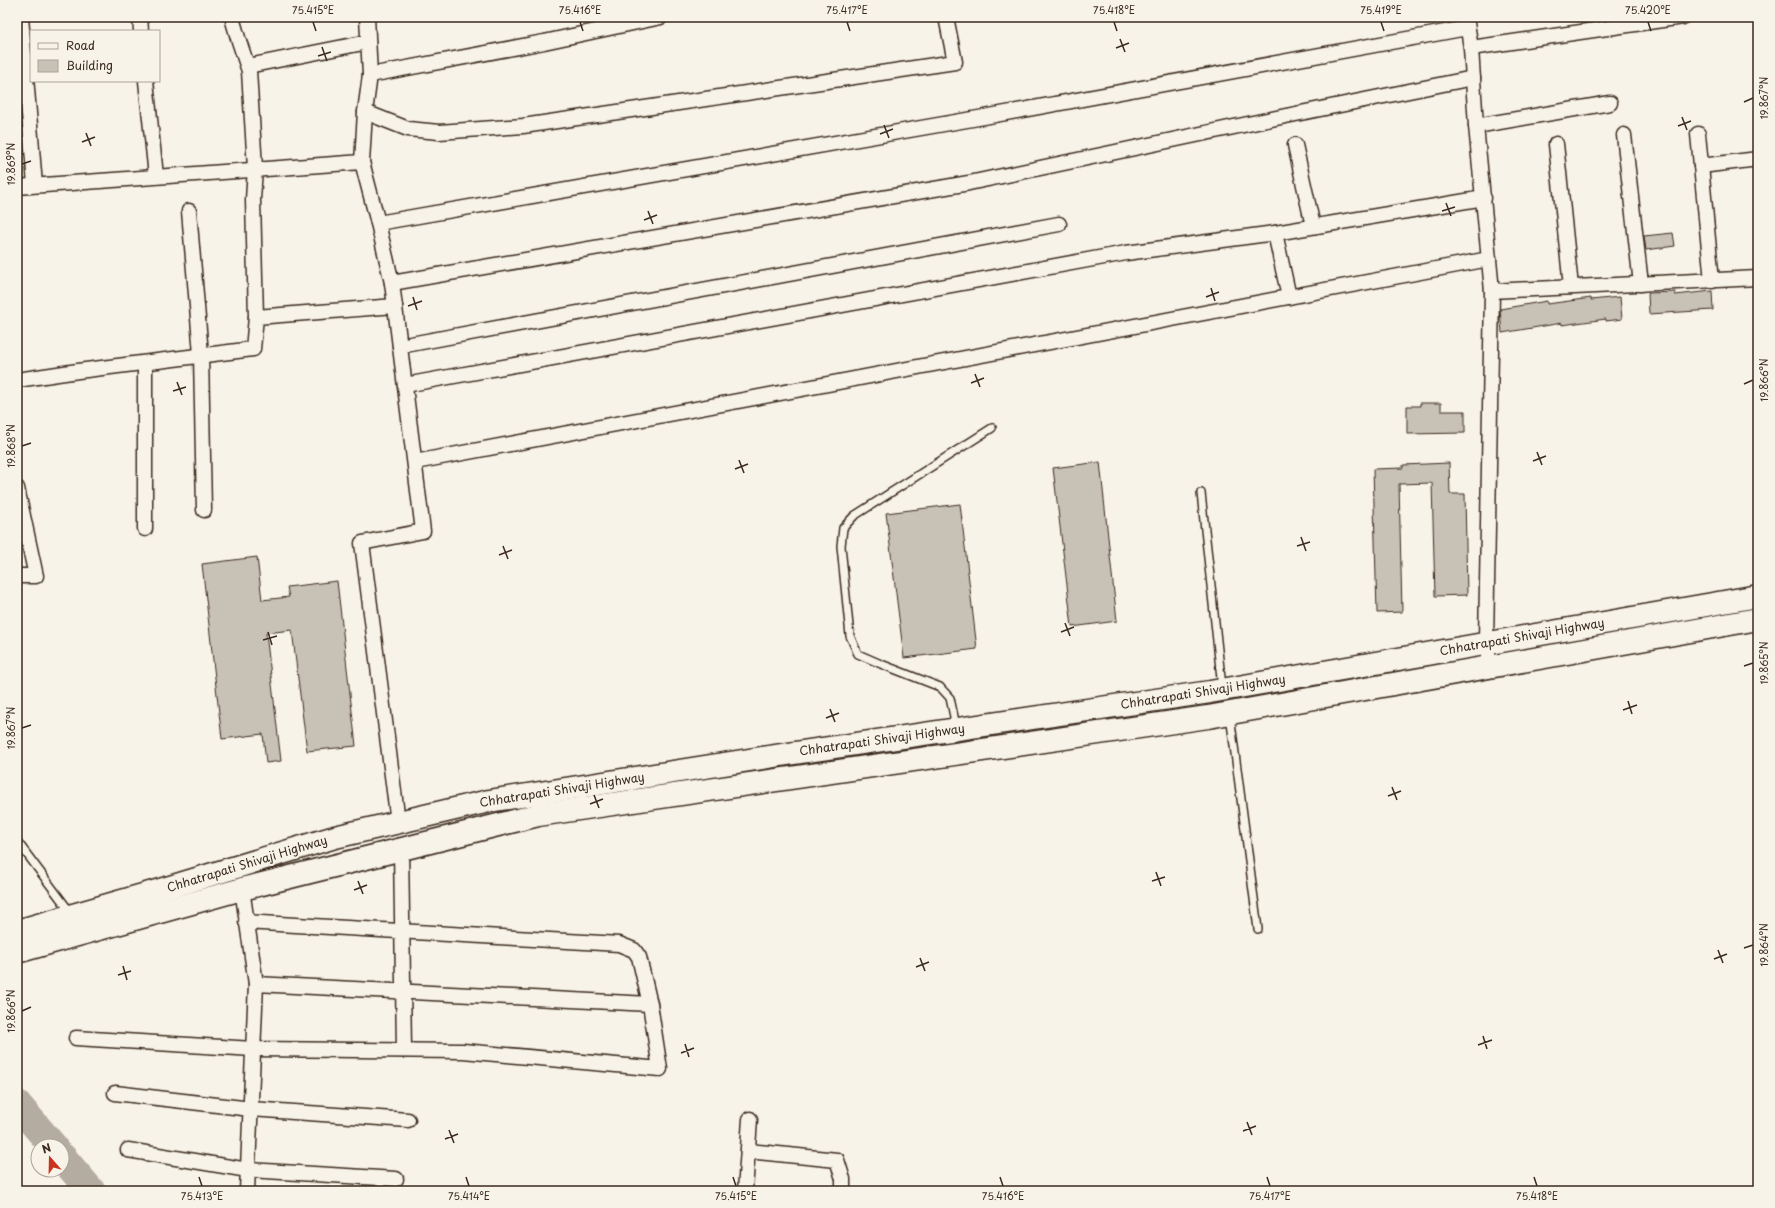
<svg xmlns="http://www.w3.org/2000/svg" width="1775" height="1208" font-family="'Playpen Sans',sans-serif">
	<rect width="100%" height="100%" fill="#f7f3e8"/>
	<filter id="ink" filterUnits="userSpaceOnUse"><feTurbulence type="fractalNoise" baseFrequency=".025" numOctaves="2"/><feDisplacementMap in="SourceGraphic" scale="8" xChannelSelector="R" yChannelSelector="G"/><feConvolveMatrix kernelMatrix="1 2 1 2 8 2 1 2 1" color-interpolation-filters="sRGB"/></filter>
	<g filter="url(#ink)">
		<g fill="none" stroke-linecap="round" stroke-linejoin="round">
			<g stroke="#b4aca0" stroke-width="29">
				<polyline points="17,1104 53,1146"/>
				<polyline points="62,1157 91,1191"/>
			</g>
		</g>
		<g fill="#c8c1b6" stroke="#3b2a1e">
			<polygon points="1673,233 1675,246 1646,250 1644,236"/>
			<polygon points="1712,291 1713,310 1649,314 1648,293 1675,292 1675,295"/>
			<polygon points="1620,297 1622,319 1606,321 1606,319 1562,325 1562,323 1502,333 1500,309 1547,301 1547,304 1591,298 1591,300"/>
			<polygon points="1420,403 1441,403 1441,411 1465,411 1465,433 1407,434 1407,406 1420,406"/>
			<polygon points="1100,462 1117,621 1072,627 1053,468"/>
			<polygon points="1449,463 1450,494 1465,494 1467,595 1435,596 1432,483 1399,484 1402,612 1377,613 1373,469 1403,468 1403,465"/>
			<polygon points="960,504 977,649 904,658 886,513"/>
			<polygon points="257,557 262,600 289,597 287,587 337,581 356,746 307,751 292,630 266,633 281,761 266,763 263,734 222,739 202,564"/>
		</g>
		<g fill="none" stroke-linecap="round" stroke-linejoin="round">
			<defs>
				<g id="lane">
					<polyline points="1201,493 1222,687"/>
					<polyline points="1230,715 1258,929"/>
					<polyline points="956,726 950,698 940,687 881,664 858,654 850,636 841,546 843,528 854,516 992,428"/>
					<polyline points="17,841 71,913"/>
				</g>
				<g id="street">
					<polyline points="21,17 35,185"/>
					<polyline points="140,17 141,31"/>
					<polyline points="234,17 233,21 238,38 249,71 255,168 253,200 256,317"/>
					<polyline points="367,17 370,75 365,112 362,162 378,223 984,117 1467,28"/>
					<polyline points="1466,17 1471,48 1476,126 1492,291 1486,643 1490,667"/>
					<polyline points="1471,48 1683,17"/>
					<polyline points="248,66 368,42"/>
					<polyline points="370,75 544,42 661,17"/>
					<polyline points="146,81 156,176"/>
					<polyline points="365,112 408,129 439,132 523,126 955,62 946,17"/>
					<polyline points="1476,126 1610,103"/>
					<polyline points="1698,134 1712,281"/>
					<polyline points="1624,135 1641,284"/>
					<polyline points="1556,144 1571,287"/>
					<polyline points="1295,145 1313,226"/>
					<polyline points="1701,166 1758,159"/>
					<polyline points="17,187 362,162"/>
					<polyline points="189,211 201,354 204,510"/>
					<polyline points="378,223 392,283 423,531 362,543 398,822"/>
					<polyline points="1275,233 1289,297"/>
					<polyline points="392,283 969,183 1281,117 1473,78"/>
					<polyline points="1492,291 1758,278"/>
					<polyline points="400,346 1059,224"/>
					<polyline points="17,380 78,371 253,349 256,317 395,306"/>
					<polyline points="405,385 1126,253 1275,233 1484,198"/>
					<polyline points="415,462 1489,259"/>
					<polyline points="17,488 36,576 17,576"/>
					<polyline points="145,529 145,363"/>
					<polyline points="401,848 404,1050"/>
					<polyline points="242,889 256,984 247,1191"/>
					<polyline points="256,984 650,1004"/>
					<polyline points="76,1038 253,1049 463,1051 660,1069 650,1004 639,957 634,950 619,944 246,922"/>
					<polyline points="115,1093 251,1109 408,1120"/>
					<polyline points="128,1150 248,1170 396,1179"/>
					<polyline points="748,1151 837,1160 843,1179 843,1191"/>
					<polyline points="745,1191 750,1119"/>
				</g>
				<g id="primary">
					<polyline points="17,931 160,890 335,837 489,801 781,755 1210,692 1758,596"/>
					<polyline points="17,952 242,889 538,815 1208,717 1758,619"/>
				</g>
			</defs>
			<use href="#lane" stroke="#3b2a1e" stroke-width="10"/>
			<use href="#street" stroke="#3b2a1e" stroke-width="17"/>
			<use href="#primary" stroke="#3b2a1e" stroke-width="25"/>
			<use href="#lane" stroke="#f7f3e8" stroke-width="7"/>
			<use href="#street" stroke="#f7f3e8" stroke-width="14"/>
			<use href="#primary" stroke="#f7f3e8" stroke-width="22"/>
		</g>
	</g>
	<path fill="none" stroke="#3b2a1e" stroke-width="1.5" d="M313,22L316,31M580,22L583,31M847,22L850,31M1114,22L1117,31M1381,22L1384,31M1648,22L1651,31M1120,39L1125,52M322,47L327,61M1116,48L1129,43M318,56L331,52M1744,102L1753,98M1682,117L1687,130M884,125L889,138M1678,126L1691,121M86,133L91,146M880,134L893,129M82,142L95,137M22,164L31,161M1446,203L1451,216M648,211L653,224M1442,211L1455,207M644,220L657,215M1211,288L1215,301M413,297L417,310M1206,297L1219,292M408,306L422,301M975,374L980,387M177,382L182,395M971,383L984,378M1744,384L1753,380M173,391L186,387M22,446L31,443M1537,452L1542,465M739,460L744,473M1533,461L1546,456M735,469L748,464M1301,537L1306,551M503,546L508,559M1297,546L1310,542M499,555L512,550M1065,623L1070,636M268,632L272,645M1061,632L1074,627M263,640L277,636M1744,666L1753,663M1628,701L1632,714M830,709L835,722M1623,710L1637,705M826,718L839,713M22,728L31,725M1392,787L1397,800M594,795L599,808M1388,796L1401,791M590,804L603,799M1156,872L1161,886M358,881L363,894M1152,881L1165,877M354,890L367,885M1744,948L1753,945M1718,950L1723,963M920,958L925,971M1714,959L1727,954M123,966L127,980M916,967L929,962M118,975L131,971M22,1011L31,1007M1483,1036L1487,1049M685,1044L689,1057M1478,1045L1492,1040M681,1053L694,1048M1247,1122L1252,1135M449,1130L454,1143M1243,1131L1256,1126M445,1139L458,1134M199,1177L202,1186M466,1177L469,1186M733,1177L736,1186M1000,1177L1003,1186M1267,1177L1270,1186M1534,1177L1537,1186"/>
	<g text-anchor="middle" stroke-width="4" stroke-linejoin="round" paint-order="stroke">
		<g font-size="12" fill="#3b2a1e" stroke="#f7f3e8">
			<text transform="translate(1522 637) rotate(-10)" y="4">Chhatrapati Shivaji Highway</text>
			<text transform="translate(1203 692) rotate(-9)" y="4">Chhatrapati Shivaji Highway</text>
			<text transform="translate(882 740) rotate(-8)" y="4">Chhatrapati Shivaji Highway</text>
			<text transform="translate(562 790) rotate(-9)" y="4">Chhatrapati Shivaji Highway</text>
			<text transform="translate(247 864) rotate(-17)" y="4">Chhatrapati Shivaji Highway</text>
		</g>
	</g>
	<rect width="1775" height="1208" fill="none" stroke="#f7f3e8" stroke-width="44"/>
	<rect x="30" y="30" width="130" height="52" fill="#f7f3e8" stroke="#aca397"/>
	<rect x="38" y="43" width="20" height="6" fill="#f7f3e8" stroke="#aca397"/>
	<text x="66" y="50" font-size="12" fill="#3b2a1e">Road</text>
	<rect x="38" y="60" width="20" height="12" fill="#c8c1b6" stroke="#aca397"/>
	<text x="66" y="70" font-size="12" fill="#3b2a1e">Building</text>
	<g transform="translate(50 1158) rotate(340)"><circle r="19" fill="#f7f3e8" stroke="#aca397"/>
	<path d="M0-3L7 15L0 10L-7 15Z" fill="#c8321e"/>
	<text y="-6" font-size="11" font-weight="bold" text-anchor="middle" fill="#3b2a1e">N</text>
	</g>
	<rect x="22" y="22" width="1731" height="1164" fill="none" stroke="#3b2a1e" stroke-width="1.5"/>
	<g font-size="10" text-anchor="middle" fill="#3b2a1e">
		<text x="313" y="14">75.415°E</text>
		<text x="580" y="14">75.416°E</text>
		<text x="847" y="14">75.417°E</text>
		<text x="1114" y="14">75.418°E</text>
		<text x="1381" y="14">75.419°E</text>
		<text x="1648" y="14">75.420°E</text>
		<text transform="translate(1764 98) rotate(-90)" y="4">19.867°N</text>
		<text transform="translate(11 164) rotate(-90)" y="4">19.869°N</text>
		<text transform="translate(1764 380) rotate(-90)" y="4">19.866°N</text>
		<text transform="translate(11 446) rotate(-90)" y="4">19.868°N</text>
		<text transform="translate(1764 663) rotate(-90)" y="4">19.865°N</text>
		<text transform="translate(11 728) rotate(-90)" y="4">19.867°N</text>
		<text transform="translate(1764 945) rotate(-90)" y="4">19.864°N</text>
		<text transform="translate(11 1011) rotate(-90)" y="4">19.866°N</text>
		<text x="202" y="1200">75.413°E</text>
		<text x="469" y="1200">75.414°E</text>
		<text x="736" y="1200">75.415°E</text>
		<text x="1003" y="1200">75.416°E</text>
		<text x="1270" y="1200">75.417°E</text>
		<text x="1537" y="1200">75.418°E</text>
	</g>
</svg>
